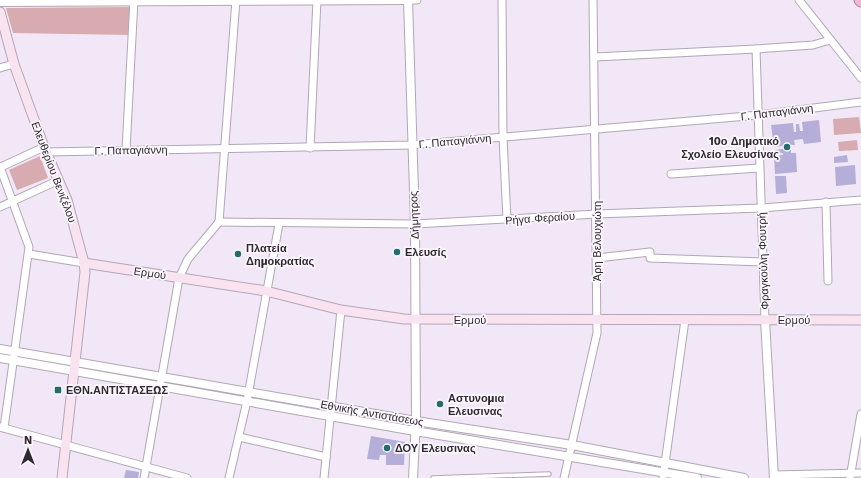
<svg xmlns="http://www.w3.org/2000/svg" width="861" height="478" font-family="'Work Sans',sans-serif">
	<rect width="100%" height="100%" fill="#f2e7f6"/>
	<g fill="#d7abb0">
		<polygon points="132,7 130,35 13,33 6,8"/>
		<polygon points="859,117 861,133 834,135 833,119"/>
		<polygon points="857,140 858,150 839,151 838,142"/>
		<polygon points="40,156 48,178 17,190 9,170"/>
	</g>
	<g fill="#b5aed8">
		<polygon points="819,120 821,142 804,144 803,139 794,140 795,145 791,145 791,153 796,153 797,172 775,174 774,156 783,155 783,153 776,154 775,150 783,149 782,146 774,147 771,125 793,123 794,132 796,132 796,124 799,124 800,131 803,131 802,122"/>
		<polygon points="847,155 848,162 834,163 834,157"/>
		<polygon points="855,165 856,184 836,186 835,167"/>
		<polygon points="775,176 786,176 787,193 776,194"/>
		<polygon points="371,436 405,442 404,465 386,465 386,455 380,455 379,460 367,459"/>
		<polygon points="126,470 139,472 138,478 124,478"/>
	</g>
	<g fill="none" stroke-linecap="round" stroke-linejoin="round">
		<defs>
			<polyline id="service" points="433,478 549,474"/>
			<g id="minor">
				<polyline points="408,0 417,0"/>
				<polyline points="502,0 503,137 507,220"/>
				<polyline points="799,0 861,78"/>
				<polyline points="756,49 765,320"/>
				<polyline points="595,57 756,49 813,45 830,40"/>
				<polyline points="0,68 14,64"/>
				<polyline points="310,148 317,0"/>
				<polyline points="126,150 134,0"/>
				<polyline points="47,152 412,145 759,115 861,102"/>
				<polyline points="0,167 29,247 4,428"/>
				<polyline points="1,167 44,147"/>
				<polyline points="671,174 759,168"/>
				<polyline points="826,202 828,281"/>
				<polyline points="0,207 59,180"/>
				<polyline points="219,222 415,224 597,214 761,208 861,200"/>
				<polyline points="219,222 236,0"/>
				<polyline points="29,254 84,263"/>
				<polyline points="597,258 650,252 650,258 763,262"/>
				<polyline points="0,427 187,478"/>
				<polyline points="239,437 326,457"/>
				<polyline points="774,475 861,473"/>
				<polyline points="144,478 179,278 188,259 219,222"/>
				<polyline points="229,478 247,401 279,224"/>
				<polyline points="324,478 341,310"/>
				<polyline points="564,478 597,333 593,0"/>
				<polyline points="663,478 685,320"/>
				<polyline points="850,478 861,414"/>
			</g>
			<g id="tertiary">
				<polyline points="408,0 415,224 416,421 413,478"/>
				<polyline points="0,2 408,0"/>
				<polyline points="765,320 774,478"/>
				<polyline points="0,349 416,421 572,445 744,478"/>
				<polyline points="0,358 415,431 697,478"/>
			</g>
			<g id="secondary">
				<polyline points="0,12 14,64 44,147 67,200 84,263 85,272 62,478"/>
				<polyline points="84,263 266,291 341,310 404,319 861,320"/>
			</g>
			<polyline id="trunk" points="860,0 861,1"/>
		</defs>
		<use href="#service" stroke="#b2a7b5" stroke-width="5.5"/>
		<use href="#minor" stroke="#b2a7b5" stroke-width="9"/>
		<use href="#tertiary" stroke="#b2a7b5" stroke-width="10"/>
		<use href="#secondary" stroke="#b2a7b5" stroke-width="11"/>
		<use href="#trunk" stroke="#ac7796" stroke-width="13"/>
		<use href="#service" stroke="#fff" stroke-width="3.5"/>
		<use href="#minor" stroke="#fff" stroke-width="7"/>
		<use href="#tertiary" stroke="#fff" stroke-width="8"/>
		<use href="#secondary" stroke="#fae3f0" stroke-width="9"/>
		<use href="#trunk" stroke="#f3b4d8" stroke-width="11"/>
	</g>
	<g fill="#236e6a" stroke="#fdf6ff" stroke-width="1.5">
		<circle cx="787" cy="147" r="4"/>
		<circle cx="397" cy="252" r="4"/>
		<circle cx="238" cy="254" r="4"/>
		<rect x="54" y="386" width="8" height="8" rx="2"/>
		<circle cx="440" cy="404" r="4"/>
		<circle cx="387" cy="448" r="4"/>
	</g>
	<g text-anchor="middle" stroke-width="3.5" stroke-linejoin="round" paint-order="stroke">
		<g font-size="11" fill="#2e2a2f" stroke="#fdf6ff">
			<text transform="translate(777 112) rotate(-7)" y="4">Γ. Παπαγιάννη</text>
			<text transform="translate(455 141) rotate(-5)" y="4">Γ. Παπαγιάννη</text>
			<text transform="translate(131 150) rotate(-1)" y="4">Γ. Παπαγιάννη</text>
			<text transform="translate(54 172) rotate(69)" y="4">Ελευθερίου Βενιζέλου</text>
			<text transform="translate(414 215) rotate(-92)" y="4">Δήμητρος</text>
			<text transform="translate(540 218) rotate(-4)" y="4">Ρήγα Φεραίου</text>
			<text transform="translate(597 241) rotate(-90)" y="4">Άρη Βελουχιώτη</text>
			<text transform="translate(763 261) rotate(-92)" y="4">Φραγκούλη Φουτρή</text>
			<text transform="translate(150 273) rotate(9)" y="4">Ερμού</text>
			<text x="470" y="324">Ερμού</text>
			<text x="794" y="324">Ερμού</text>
			<text transform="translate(372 413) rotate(10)" y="4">Εθνικής Αντιστάσεως</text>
		</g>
		<g font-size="11" font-weight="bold" fill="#2e2a2f" stroke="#fdf6ff" text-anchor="start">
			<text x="779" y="145" text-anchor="end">10ο Δημοτικό<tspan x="779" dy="13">Σχολείο Ελευσίνας</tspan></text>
			<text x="246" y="252">Πλατεία<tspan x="246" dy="13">Δημοκρατίας</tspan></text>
			<text x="405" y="256">Ελευσίς</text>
			<text x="66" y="394">ΕΘΝ.ΑΝΤΙΣΤΑΣΕΩΣ</text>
			<text x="448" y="402">Αστυνομια<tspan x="448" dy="13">Ελευσινας</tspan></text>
			<text x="395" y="452">ΔΟΥ Ελευσινας</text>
		</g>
	</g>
	<g transform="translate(28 450)" stroke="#fdf6ff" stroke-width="3" paint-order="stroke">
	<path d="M0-3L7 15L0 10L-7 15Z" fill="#2e2a2f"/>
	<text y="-6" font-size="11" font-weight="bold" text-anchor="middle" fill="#2e2a2f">N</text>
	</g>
</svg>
